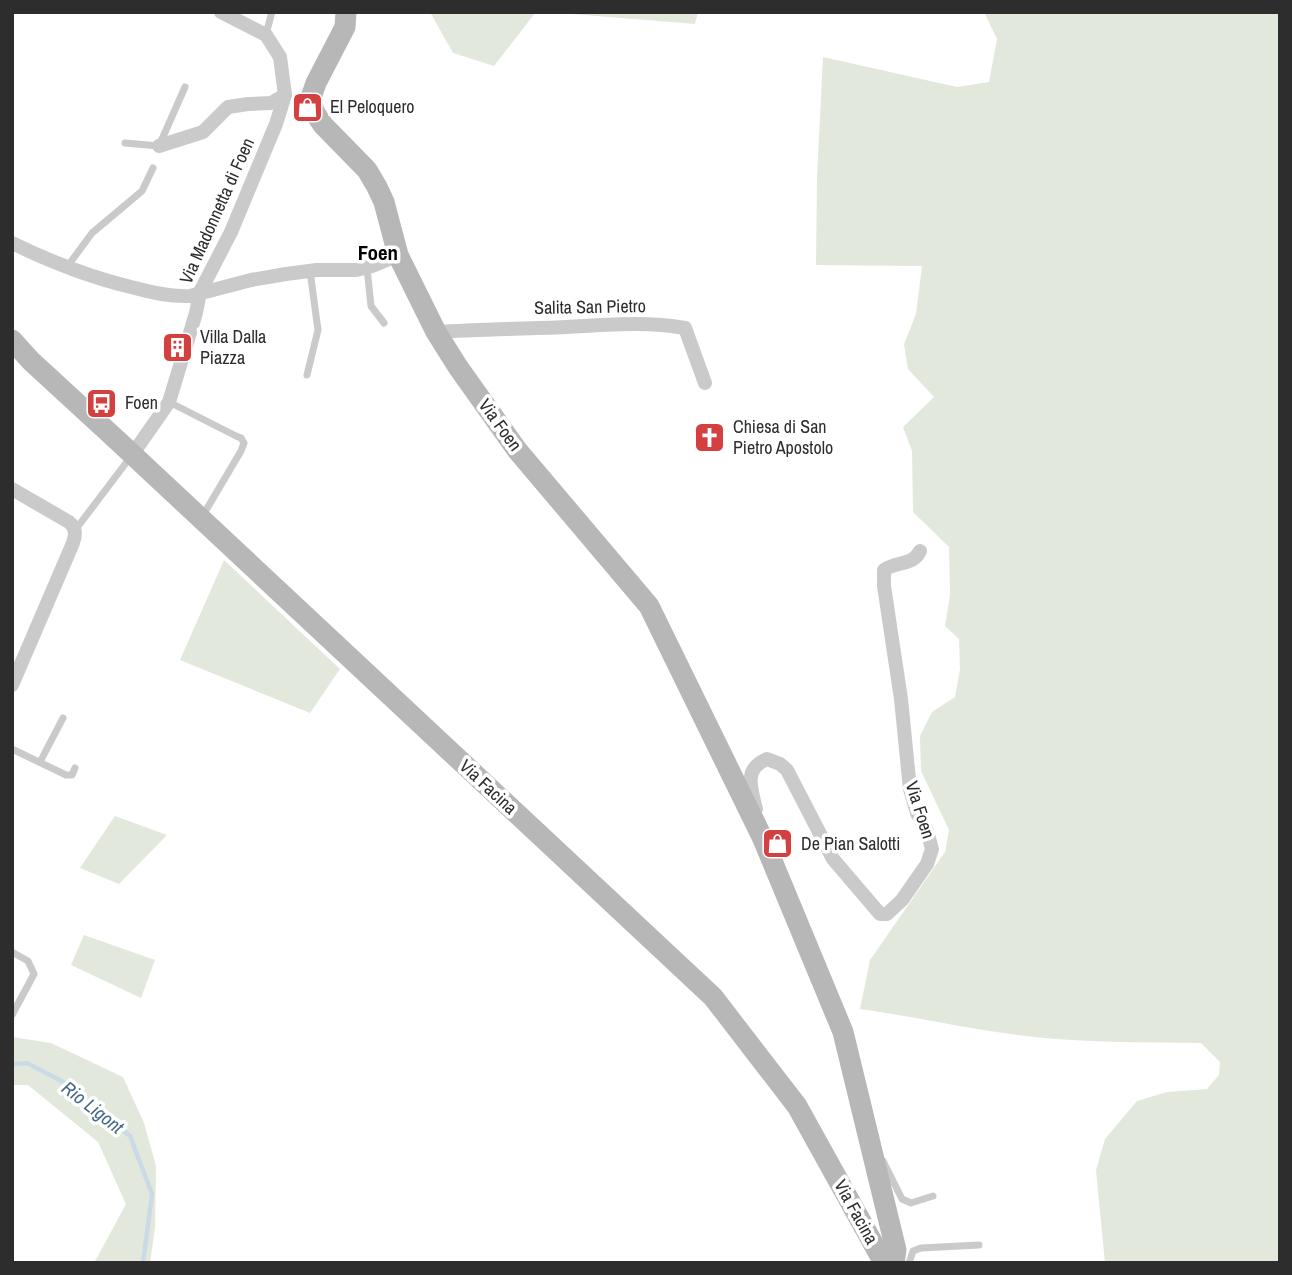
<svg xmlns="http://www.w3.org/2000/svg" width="1292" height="1275" font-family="'Archivo Narrow',sans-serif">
	<rect width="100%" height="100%" fill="#fff"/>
	<g fill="#e2e9dc">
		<polygon points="430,12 536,12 494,66 453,53"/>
		<polygon points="547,12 698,12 695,24"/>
		<path d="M984,12H1280V1263H1105L1096,1170L1105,1139L1137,1101L1167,1092L1207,1089L1219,1075L1220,1062L1201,1043C1146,1042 1090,1043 1035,1037C976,1031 918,1017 860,1009L870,960L945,852L949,830L921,771L920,736L932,712L955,697L960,669L959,639L945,626L950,595L949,547L913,512L912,451L903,427L934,397L908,369L904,344L916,314L922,266L816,265L817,178L823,57L957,87L989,82L997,39Z"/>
		<polygon points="224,560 340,669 310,713 180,660"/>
		<polygon points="115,816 167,835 119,884 80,868"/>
		<polygon points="84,935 155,960 141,998 71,965"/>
		<polygon points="12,1037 51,1043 123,1077 144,1123 156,1166 155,1228 150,1263 94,1263 126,1204 98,1142 28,1085 12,1085"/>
	</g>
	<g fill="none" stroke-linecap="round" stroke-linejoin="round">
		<polyline stroke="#cadae7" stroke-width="4.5" points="12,1064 27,1063 69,1085 130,1136 152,1194 143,1263"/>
		<g stroke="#cacaca" stroke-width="7">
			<polyline points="266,34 272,12"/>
			<polyline points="125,143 159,146 185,87"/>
			<polyline points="67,267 92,233 142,191 153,168"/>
			<polyline points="367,268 371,306 384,323"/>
			<polyline points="307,375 318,330 310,271"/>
			<polyline points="169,402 236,436 241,438 244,443 241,451 202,517"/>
			<polyline points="76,529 132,455"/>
			<polyline points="12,749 66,775 72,775 75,768"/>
			<polyline points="40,762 63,718"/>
			<polyline points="12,952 28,961 34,974 12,1015"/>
			<polyline points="883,1161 902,1199 911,1203 933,1196"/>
			<polyline points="909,1263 913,1251 921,1248 979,1245"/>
		</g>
		<g stroke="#cacaca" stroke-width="14">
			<polyline points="159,146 203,132 228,107 248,104 271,103 285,95"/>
			<path d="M12,243C51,262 89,277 131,287C150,292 170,297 190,296L251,280L286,274L317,270H356L372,266L398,255"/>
			<path d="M436,332C480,329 523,329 566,327C606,325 646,321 685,328L705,383"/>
			<polyline points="132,455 169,402 196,313 200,292 231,232 276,124 285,95 280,57 266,35 221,12"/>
			<path d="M12,489L69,522C76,528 76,534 73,543L12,685"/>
			<path d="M756,809C751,788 743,769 767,759L780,764L787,770L833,859L880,914H887L902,900L927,864L932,849L927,831L917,813L910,789L901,699L884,586V570C896,561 913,566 920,551"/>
		</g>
		<g stroke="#b7b7b7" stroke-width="21">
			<polyline points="346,12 345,27 316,83 310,100 315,113 323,125 367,170 377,187 384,202 398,255 436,332 458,367 517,450 649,606 763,839 843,1032 896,1250 894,1263"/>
			<polyline points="12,340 31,361 118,441 713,997 797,1106 884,1263"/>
		</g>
	</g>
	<defs>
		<symbol id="shop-square" viewBox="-11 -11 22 22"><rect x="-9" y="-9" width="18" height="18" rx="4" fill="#d43f3f" stroke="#fff"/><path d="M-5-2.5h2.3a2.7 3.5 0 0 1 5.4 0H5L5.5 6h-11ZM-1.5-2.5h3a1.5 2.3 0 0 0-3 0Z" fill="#fff"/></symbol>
		<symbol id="building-square" viewBox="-11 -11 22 22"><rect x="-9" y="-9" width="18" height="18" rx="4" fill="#d43f3f" stroke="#fff"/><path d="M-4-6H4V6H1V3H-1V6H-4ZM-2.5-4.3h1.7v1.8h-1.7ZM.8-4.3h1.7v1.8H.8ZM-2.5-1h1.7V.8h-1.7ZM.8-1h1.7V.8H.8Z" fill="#fff"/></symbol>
		<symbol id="bus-square" viewBox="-11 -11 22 22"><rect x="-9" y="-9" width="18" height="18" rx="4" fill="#d43f3f" stroke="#fff"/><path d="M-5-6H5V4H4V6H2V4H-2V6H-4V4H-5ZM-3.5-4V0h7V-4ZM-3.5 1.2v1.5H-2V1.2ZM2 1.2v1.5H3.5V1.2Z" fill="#fff"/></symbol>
		<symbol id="church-square" viewBox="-11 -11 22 22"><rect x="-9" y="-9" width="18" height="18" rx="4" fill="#d43f3f" stroke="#fff"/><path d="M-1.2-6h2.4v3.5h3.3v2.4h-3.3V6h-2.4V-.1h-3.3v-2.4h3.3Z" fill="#fff"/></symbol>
	</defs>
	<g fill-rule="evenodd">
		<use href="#shop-square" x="290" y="90" width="35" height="35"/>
		<use href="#building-square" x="160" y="330" width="35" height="35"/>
		<use href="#bus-square" x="84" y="386" width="35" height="35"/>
		<use href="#church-square" x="692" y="420" width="35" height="35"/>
		<use href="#shop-square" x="760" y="826" width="35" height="35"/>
	</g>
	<g text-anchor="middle" stroke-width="7" stroke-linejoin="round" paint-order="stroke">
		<g font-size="18" fill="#2d2d2d" stroke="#fff" text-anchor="start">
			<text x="330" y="113">El Peloquero</text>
			<text x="200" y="343">Villa Dalla<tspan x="200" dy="21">Piazza</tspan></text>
			<text x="125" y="409">Foen</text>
			<text x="733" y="433">Chiesa di San<tspan x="733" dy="21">Pietro Apostolo</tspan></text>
			<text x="801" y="850">De Pian Salotti</text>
		</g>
		<g font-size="18" fill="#2d2d2d" stroke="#fff">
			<text transform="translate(217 211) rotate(-66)" y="6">Via Madonnetta di Foen</text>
			<text transform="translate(590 307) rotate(-1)" y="6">Salita San Pietro</text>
			<text transform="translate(500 425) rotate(54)" y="6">Via Foen</text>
			<text transform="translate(488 787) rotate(43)" y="6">Via Facina</text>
			<text transform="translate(920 810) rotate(72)" y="6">Via Foen</text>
			<text transform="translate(856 1212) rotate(61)" y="6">Via Facina</text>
		</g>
		<g font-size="19" font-style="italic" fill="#436887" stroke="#fff">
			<text transform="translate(93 1107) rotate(38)" y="7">Rio Ligont</text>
		</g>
		<g font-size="21" font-weight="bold" fill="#000" stroke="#fff">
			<text x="378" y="260">Foen</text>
		</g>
	</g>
	<rect width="1292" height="1275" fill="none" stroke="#2d2d2d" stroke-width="28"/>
</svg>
